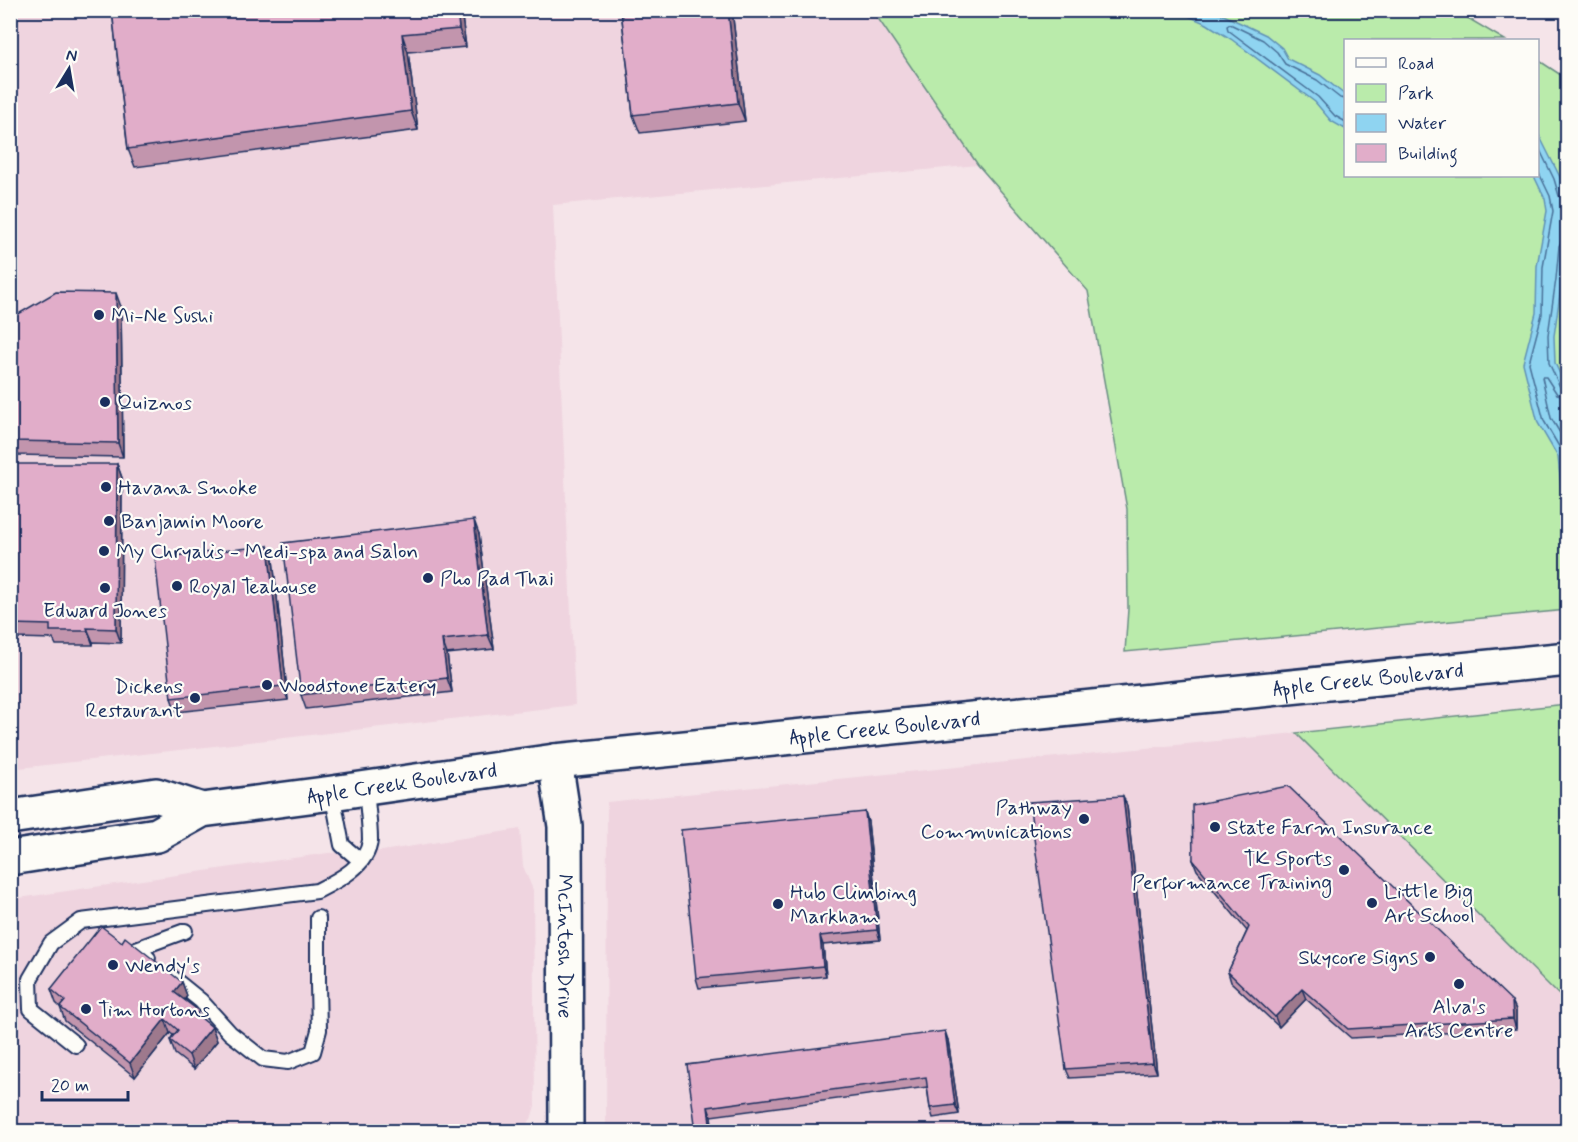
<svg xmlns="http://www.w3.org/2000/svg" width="1578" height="1142" font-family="Mynerve,sans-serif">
	<rect width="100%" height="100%" fill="#f5e4e9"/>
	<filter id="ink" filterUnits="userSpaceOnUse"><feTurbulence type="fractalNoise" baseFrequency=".0167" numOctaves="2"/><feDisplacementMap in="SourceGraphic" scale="12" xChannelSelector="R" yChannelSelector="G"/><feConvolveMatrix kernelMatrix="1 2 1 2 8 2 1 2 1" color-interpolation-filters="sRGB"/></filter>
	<g filter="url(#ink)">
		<g fill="#efd4df">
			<polygon points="10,11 873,11 978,165 553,205 575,705 11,769"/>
			<polygon points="1296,733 1567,1003 1567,1131 606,1132 607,802"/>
			<polygon points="520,829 523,866 533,890 535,1106 531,1119 524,1127 524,1131 11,1132 10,908 19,898 328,853 382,851"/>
		</g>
		<g fill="#baebab" stroke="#6a8d84" stroke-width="1.5">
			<polygon points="873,11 1456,11 1505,40 1346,40 1346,176 1538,176 1538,60 1567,79 1567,610 1125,652 1128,609 1127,509 1088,291 978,165"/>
			<polygon points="1567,704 1568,704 1567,1003 1296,733"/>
		</g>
		<g fill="#8fd4f1" stroke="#6192b6" stroke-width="1.5">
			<polygon points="1177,11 1215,11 1266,35 1282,48 1288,59 1320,75 1345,95 1345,129 1331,121 1315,102 1231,39 1207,24"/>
			<polygon points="1538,133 1560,177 1565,193 1566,226 1562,280 1554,336 1555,363 1567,389 1567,514 1561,487 1558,457 1538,423 1523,363 1536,313 1537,266 1547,211 1545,199 1534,176 1538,176"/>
		</g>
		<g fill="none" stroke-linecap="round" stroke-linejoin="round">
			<g stroke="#497199" stroke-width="1.5">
				<polyline points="1346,99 1340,98 1317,80 1285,64 1277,52 1263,40 1230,24 1227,26 1228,30 1318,97 1335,116 1346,122"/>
				<polyline points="1538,146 1554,179 1559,196 1563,199 1568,200"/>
				<polyline points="1538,171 1550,196 1553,211 1543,267 1542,314 1529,363 1544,421 1564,455 1568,489"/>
				<polyline points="1568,239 1562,240 1559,246 1556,279 1548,335 1549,363 1560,387 1563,389 1568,390"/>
				<polyline points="1568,397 1557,394 1546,377 1542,377 1551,418 1568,446"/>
			</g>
			<defs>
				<g id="service">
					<polyline points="332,793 342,845 361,861"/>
					<polyline points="148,958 136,949 185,931"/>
					<polyline points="170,976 201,1001 230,1033 263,1059 288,1062 313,1052 319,1030 318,984 318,918"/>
					<path d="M76,1045L31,1009L30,979L51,943L81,921L317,891C337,881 368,866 370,840C370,823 367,805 366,788"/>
				</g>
				<g id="tertiary">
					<path id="s1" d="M555,761L565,826L566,1132"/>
				</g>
				<g id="secondary">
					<polyline points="10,817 156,795 202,810"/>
					<path id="s2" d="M10,858L157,835L202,810L332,793L555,761L1568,659"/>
				</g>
			</defs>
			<use href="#service" stroke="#1b2f5e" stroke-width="18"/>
			<use href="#tertiary" stroke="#1b2f5e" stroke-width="38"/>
			<use href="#secondary" stroke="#1b2f5e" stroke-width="38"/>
			<use href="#service" stroke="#fdfcf7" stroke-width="14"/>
			<use href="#tertiary" stroke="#fdfcf7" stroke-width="33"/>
			<use href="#secondary" stroke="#fdfcf7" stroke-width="33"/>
		</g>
		<g fill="#c295ad" stroke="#1b2f5e" stroke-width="1.5">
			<polygon points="112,10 461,10 466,47 408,52 418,130 135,167 128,149"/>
			<polygon points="621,10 732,10 745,121 640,133 633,115"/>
			<polygon points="121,307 123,457 16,455 11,441"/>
			<polygon points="117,464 122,478 121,643 93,642 93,645 56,645 53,639 17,638 12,624"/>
			<polygon points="479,534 494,649 447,654 452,692 306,709 301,695"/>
			<polygon points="268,546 273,560 288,700 176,712 171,698"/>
			<polygon points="1123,796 1127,806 1157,1073 1070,1078 1066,1069"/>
			<polygon points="865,812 868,822 880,940 823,945 826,976 699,988 696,978"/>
			<polygon points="1193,860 1512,1001 1516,1010 1516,1029 1351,1038 1306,999 1279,1027 1231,982 1228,972 1247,931 1197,870"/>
			<polygon points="122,942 182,982 187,996 185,1000 202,1019 212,1027 217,1041 194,1069 175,1054 170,1040 173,1035 170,1033 135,1077 65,1021 60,1007 56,1003 51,989"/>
			<polygon points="948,1040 959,1114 933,1118 930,1108 927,1087 711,1116 687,1065"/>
		</g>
		<g fill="#9e798d" stroke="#1b2f5e" stroke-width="1.5">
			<polygon points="457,10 461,10 466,47 459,29"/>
			<polygon points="728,10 732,10 745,121 738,103"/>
			<polygon points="402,34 408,52 418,130 411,111"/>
			<polygon points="116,293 121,307 123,457 118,443"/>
			<polygon points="117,464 122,478 121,643 116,629"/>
			<polygon points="474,520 479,534 494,649 488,635"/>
			<polygon points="268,546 273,560 288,700 283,686"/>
			<polygon points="87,628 93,642 93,645 88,631"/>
			<polygon points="442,640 447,654 452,692 447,678"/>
			<polygon points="1123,796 1127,806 1157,1073 1153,1063"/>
			<polygon points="865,812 868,822 880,940 877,930"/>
			<polygon points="820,936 823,945 826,976 823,966"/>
			<polygon points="182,982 187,996 180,1006 174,992"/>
			<polygon points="1302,989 1306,999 1279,1027 1275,1017"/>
			<polygon points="1512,1001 1516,1010 1516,1029 1513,1019"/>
			<polygon points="165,1019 170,1033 135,1077 130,1063"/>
			<polygon points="212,1027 217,1041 194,1069 189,1055"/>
			<polygon points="945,1031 948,1040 959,1114 955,1105"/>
			<polygon points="708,1107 711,1116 713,1131 711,1131"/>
		</g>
		<g fill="#e1adc9" stroke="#1b2f5e" stroke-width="1.5">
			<polygon points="112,10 457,10 459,29 402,34 411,111 128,149"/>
			<polygon points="621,10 728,10 738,103 633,115"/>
			<polygon points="56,292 116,293 118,443 11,441 15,316"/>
			<polygon points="13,464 117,464 116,629 87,628 88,631 50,631 50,625 12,624"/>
			<polygon points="474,520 488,635 442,640 447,678 301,695 283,543"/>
			<polygon points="268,546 283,686 171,698 155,558"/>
			<polygon points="1288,786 1512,1001 1513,1019 1348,1029 1302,989 1275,1017 1228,972 1249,927 1193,860 1192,805"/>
			<polygon points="1123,796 1153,1063 1066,1069 1029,802"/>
			<polygon points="865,812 877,930 820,936 823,966 696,978 681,830"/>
			<polygon points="101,926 122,942 125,937 182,982 174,992 199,1011 196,1014 212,1027 189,1055 170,1040 178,1030 165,1019 130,1063 60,1007 65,1001 51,989"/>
			<polygon points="945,1031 955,1105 930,1108 926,1077 708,1107 711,1131 696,1131 687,1065"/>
			<polygon points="1568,1126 1568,1131 1523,1131"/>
		</g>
	</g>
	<g fill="#1b2f5e" stroke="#fdfcf7" stroke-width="2">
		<circle cx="99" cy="315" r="6"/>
		<circle cx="105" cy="402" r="6"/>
		<circle cx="106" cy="487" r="6"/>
		<circle cx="109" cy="521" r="6"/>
		<circle cx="104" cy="551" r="6"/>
		<circle cx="428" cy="578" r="6"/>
		<circle cx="177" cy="586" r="6"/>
		<circle cx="105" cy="588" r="6"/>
		<circle cx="267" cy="685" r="6"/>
		<circle cx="195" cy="698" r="6"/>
		<circle cx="1084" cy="819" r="6"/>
		<circle cx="1215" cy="827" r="6"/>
		<circle cx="1344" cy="870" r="6"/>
		<circle cx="1372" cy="903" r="6"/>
		<circle cx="778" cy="904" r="6"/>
		<circle cx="1430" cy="957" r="6"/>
		<circle cx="113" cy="965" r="6"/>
		<circle cx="1459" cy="984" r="6"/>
		<circle cx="86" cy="1009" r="6"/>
	</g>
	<g text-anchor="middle" stroke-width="4.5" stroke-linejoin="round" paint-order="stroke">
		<g font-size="21" fill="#1b2f5e" stroke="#fdfcf7" text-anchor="start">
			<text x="111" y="322">Mi-Ne Sushi</text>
			<text x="117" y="409">Quiznos</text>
			<text x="118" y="494">Havana Smoke</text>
			<text x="121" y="528">Banjamin Moore</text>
			<text x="116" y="558">My Chryalis - Medi-spa and Salon</text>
			<text x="440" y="585">Pho Pad Thai</text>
			<text x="189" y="593">Royal Teahouse</text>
			<text x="105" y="617" text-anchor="middle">Edward Jones</text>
			<text x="279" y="692">Woodstone Eatery</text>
			<text x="183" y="693" text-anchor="end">Dickens<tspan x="183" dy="24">Restaurant</tspan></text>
			<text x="1072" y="814" text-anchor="end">Pathway<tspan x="1072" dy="24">Communications</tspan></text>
			<text x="1227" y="834">State Farm Insurance</text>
			<text x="1332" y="865" text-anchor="end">TK Sports<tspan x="1332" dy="24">Performance Training</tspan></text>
			<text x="1384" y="898">Little Big<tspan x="1384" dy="24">Art School</tspan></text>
			<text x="790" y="899">Hub Climbing<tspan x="790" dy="24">Markham</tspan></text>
			<text x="1418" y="964" text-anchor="end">Skycore Signs</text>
			<text x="125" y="972">Wendy's</text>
			<text x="1459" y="1013" text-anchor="middle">Alva's<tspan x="1459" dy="24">Arts Centre</tspan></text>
			<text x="98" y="1016">Tim Hortons</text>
		</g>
		<g font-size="21" fill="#1b2f5e" stroke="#fdfcf7">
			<text dy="7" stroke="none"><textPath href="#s2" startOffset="1374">Apple Creek Boulevard</textPath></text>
			<text dy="7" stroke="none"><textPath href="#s2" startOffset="888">Apple Creek Boulevard</textPath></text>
			<text dy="7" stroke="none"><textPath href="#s2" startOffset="402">Apple Creek Boulevard</textPath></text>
			<text dy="7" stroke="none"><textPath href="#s1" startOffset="186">McIntosh Drive</textPath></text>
		</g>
	</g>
	<rect width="1578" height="1142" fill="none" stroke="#fdfcf7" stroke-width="36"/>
	<rect x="18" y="18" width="1542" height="1106" fill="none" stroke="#1b2f5e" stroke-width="2" filter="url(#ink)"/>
	<rect x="1344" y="39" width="195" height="138" fill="#fdfcf7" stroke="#a3aaba" stroke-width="1.5"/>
	<rect x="1356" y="58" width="30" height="9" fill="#fdfcf7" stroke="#a3aaba" stroke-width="1.5"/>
	<text x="1398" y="69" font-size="18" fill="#1b2f5e">Road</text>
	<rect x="1356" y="84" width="30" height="18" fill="#baebab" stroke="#a3aaba" stroke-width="1.5"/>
	<text x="1398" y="99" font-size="18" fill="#1b2f5e">Park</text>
	<rect x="1356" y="114" width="30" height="18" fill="#8fd4f1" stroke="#a3aaba" stroke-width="1.5"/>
	<text x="1398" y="129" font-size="18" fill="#1b2f5e">Water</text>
	<rect x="1356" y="144" width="30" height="18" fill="#e1adc9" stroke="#a3aaba" stroke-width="1.5"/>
	<text x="1398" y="159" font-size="18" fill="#1b2f5e">Building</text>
	<g transform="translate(69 69) rotate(11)" stroke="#fdfcf7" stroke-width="4.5" paint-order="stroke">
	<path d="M0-4.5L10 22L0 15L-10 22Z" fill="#1b2f5e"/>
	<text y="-9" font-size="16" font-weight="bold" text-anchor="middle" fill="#1b2f5e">N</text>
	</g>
	<path d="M42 1091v9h86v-9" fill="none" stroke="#1b2f5e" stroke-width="3"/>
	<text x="51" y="1091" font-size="18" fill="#1b2f5e" stroke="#fdfcf7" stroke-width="4.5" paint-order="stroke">20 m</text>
</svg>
